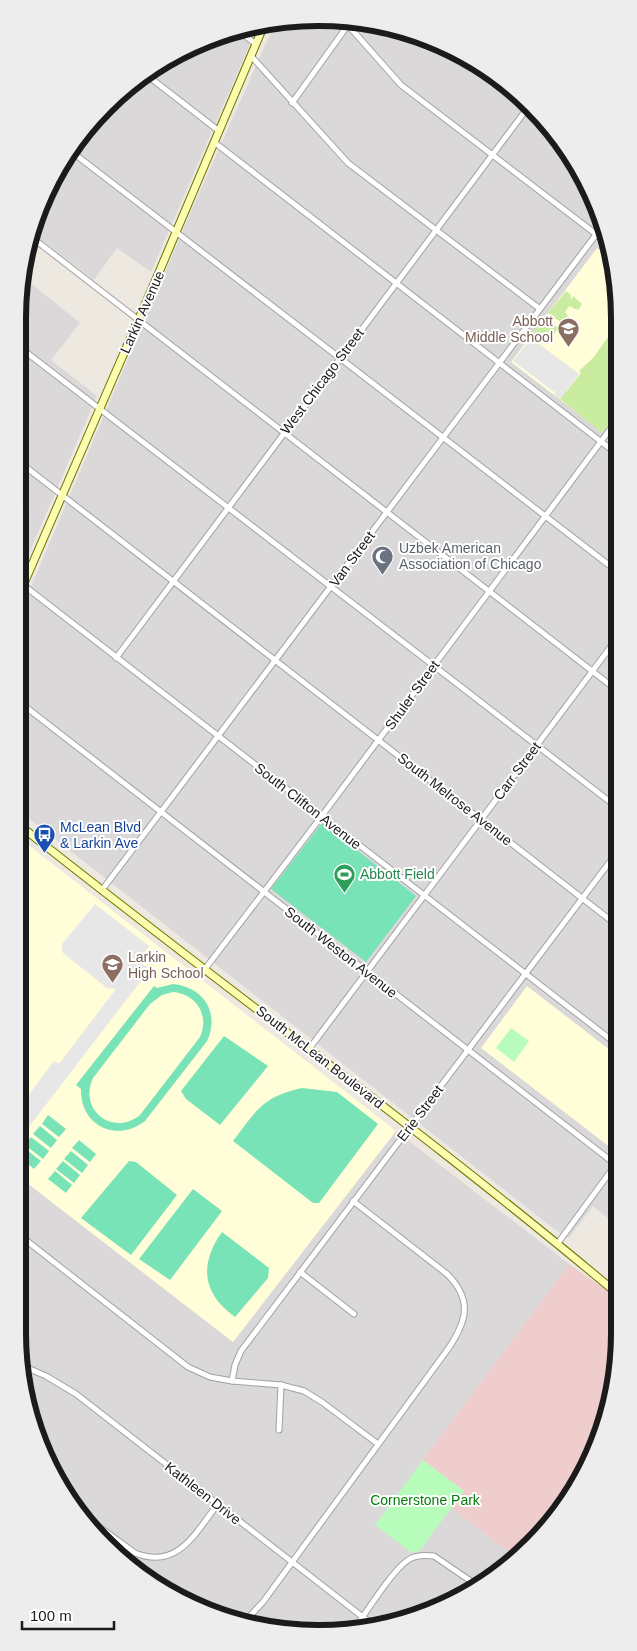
<svg xmlns="http://www.w3.org/2000/svg" width="637" height="1651" font-family="Helvetica,sans-serif">
	<rect width="100%" height="100%" fill="#eee9e0"/>
	<g fill="#dad8d8">
		<polygon points="280,20 397,28 485,68 545,120 589,186 617,279 619,1227 593,1206 569,1238 557,1231 18,810 18,617 192,209 276,21"/>
		<polygon points="257,28 151,272 117,248 94,280 44,242 24,266 28,240 80,135 168,58"/>
		<polygon points="23,277 80,323 51,360 97,396 18,579 18,319"/>
		<polygon points="396,1131 569,1264 375,1525 419,1551 451,1508 514,1556 485,1583 378,1628 279,1631 168,1593 92,1531 34,1430 18,1332 18,1176 233,1342"/>
	</g>
	<polygon fill="#f0cdcd" points="569,1264 619,1299 619,1333 609,1411 557,1516 514,1556 451,1508 464,1491 423,1460"/>
	<g fill="#fffed8">
		<polygon points="597,248 611,259 617,279 617,412 602,432 511,362"/>
		<polygon points="18,837 396,1131 233,1342 18,1176"/>
		<polygon points="527,986 619,1057 619,1146 615,1151 481,1048"/>
	</g>
	<g fill="#c9eca1">
		<polygon points="566,291 571,295 570,298 572,299 573,296 582,304 578,310 569,306 565,312 568,316 562,323 548,313"/>
		<polygon points="545,316 558,328 553,336 548,335 543,344 531,335"/>
		<polygon points="617,324 617,413 602,433 560,399 581,373 579,371 594,357"/>
	</g>
	<g fill="#b8fcbb">
		<polygon points="511,1028 529,1041 514,1062 496,1048"/>
		<polygon points="423,1460 464,1491 419,1551 412,1553 375,1525"/>
	</g>
	<g fill="#78e3b6" fill-rule="evenodd">
		<polygon points="322,823 416,896 366,962 271,889"/>
		<path d="M173,984C204,987 220,1013 207,1041L145,1121C117,1143 80,1126 81,1089L76,1085L154,986L157,988ZM173,992C196,994 210,1015 200,1037L140,1115C113,1137 78,1110 93,1078L150,1004L162,995Z"/>
		<polygon points="224,1036 268,1066 220,1125 186,1099 181,1091"/>
		<path d="M302,1088L337,1092L378,1124L319,1203H313L233,1141C257,1110 262,1097 302,1088Z"/>
		<polygon points="48,1115 66,1129 59,1137 42,1124"/>
		<polygon points="40,1126 57,1140 51,1148 33,1134"/>
		<polygon points="31,1137 49,1151 43,1159 25,1145"/>
		<polygon points="79,1140 96,1154 90,1162 72,1148"/>
		<polygon points="23,1147 41,1161 34,1169 18,1156"/>
		<polygon points="71,1151 88,1165 82,1173 64,1159"/>
		<polygon points="63,1161 80,1175 74,1183 56,1169"/>
		<polygon points="129,1161 136,1162 177,1195 131,1255 81,1218"/>
		<polygon points="55,1171 72,1185 66,1193 48,1179"/>
		<polygon points="193,1189 222,1211 170,1280 139,1259"/>
		<path d="M222,1232L269,1268L268,1278L235,1317C202,1294 199,1264 222,1232Z"/>
	</g>
	<g fill="#e7e7e7">
		<polygon points="531,338 579,374 560,399 554,395 557,389 554,392 513,361"/>
		<polygon points="95,904 149,946 138,961 150,969 18,1141 18,1096 23,1100 20,1104 23,1106 27,1104 24,1101 54,1061 59,1064 116,989 107,988 63,953 62,949 62,944"/>
	</g>
	<g fill="none" stroke-linecap="round" stroke-linejoin="round">
		<defs>
			<g id="minor">
				<polyline points="347,24 401,85 605,241"/>
				<polyline points="241,33 256,44"/>
				<polyline points="251,56 348,163 540,309"/>
				<polyline points="148,76 219,131"/>
				<polyline points="292,103 348,25"/>
				<polyline points="214,142 617,454"/>
				<polyline points="72,152 618,572"/>
				<polyline points="30,236 618,691"/>
				<path d="M18,346C219,499 418,654 618,808"/>
				<polyline points="18,461 618,926"/>
				<polyline points="18,581 619,1046"/>
				<polyline points="116,658 529,106"/>
				<polyline points="18,701 619,1167"/>
				<polyline points="102,890 601,228"/>
				<polyline points="205,969 321,817 617,420"/>
				<polyline points="309,1049 618,637"/>
				<polyline points="18,1234 188,1367 210,1377 232,1381 281,1385 304,1391 322,1402 378,1444"/>
				<polyline points="558,1243 619,1160"/>
				<polyline points="18,1257 28,1242"/>
				<polyline points="300,1272 354,1314"/>
				<polyline points="23,1366 46,1376 76,1394 377,1628"/>
				<polyline points="232,1381 235,1365 241,1351 618,851"/>
				<polyline points="279,1430 281,1385"/>
				<path d="M83,1515L135,1553C177,1570 195,1534 217,1505"/>
				<path d="M246,1620L263,1602L448,1349C467,1321 473,1300 447,1274L353,1201"/>
				<path d="M355,1628C368,1610 391,1572 408,1560C415,1555 425,1555 434,1556L478,1586"/>
			</g>
			<g id="secondary">
				<polyline points="18,597 157,277 264,25"/>
				<path d="M18,824C217,983 424,1131 619,1295"/>
			</g>
		</defs>
		<use href="#minor" stroke="#a2a2a2" stroke-width="7"/>
		<use href="#secondary" stroke="#6c7500" stroke-width="9"/>
		<use href="#minor" stroke="#fff" stroke-width="5"/>
		<use href="#secondary" stroke="#fcfdaf" stroke-width="7"/>
	</g>
	<defs>
		<symbol id="school-pin" viewBox="-11 -11 22 30"><path d="M0 17L-7.5 6A9.5 9.5 0 1 1 7.5 6Z" fill="#8d6e63" stroke="#fff"/><path d="M0-5L7-2L0 1L-7-2ZM-4 1L0 2.5L4 1V4Q0 6-4 4Z" fill="#fff"/></symbol>
		<symbol id="mosque-pin" viewBox="-11 -11 22 30"><path d="M0 17L-7.5 6A9.5 9.5 0 1 1 7.5 6Z" fill="#6b7280" stroke="#fff"/><path d="M3.5-4.9A6 6 0 1 0 3.5 4.9A5 5 0 1 1 3.5-4.9Z" fill="#fff"/></symbol>
		<symbol id="bus-pin" viewBox="-11 -11 22 30"><path d="M0 17L-7.5 6A9.5 9.5 0 1 1 7.5 6Z" fill="#1a4fb4" stroke="#fff"/><path d="M-5-6H5V4H4V6H2V4H-2V6H-4V4H-5ZM-3.5-4V0h7V-4ZM-3.5 1.2v1.5H-2V1.2ZM2 1.2v1.5H3.5V1.2Z" fill="#fff"/></symbol>
		<symbol id="stadium-pin" viewBox="-11 -11 22 30"><path d="M0 17L-7.5 6A9.5 9.5 0 1 1 7.5 6Z" fill="#2e9e5b" stroke="#fff"/><path d="M0-5a6.5 5 0 1 0 0 10a6.5 5 0 1 0 0-10ZM-3.5-1.8h7v3.6h-7Z" fill="#fff"/></symbol>
	</defs>
	<g fill-rule="evenodd">
		<use href="#school-pin" x="556" y="316" width="25" height="34"/>
		<use href="#mosque-pin" x="370" y="544" width="25" height="34"/>
		<use href="#bus-pin" x="32" y="822" width="25" height="34"/>
		<use href="#stadium-pin" x="332" y="862" width="25" height="34"/>
		<use href="#school-pin" x="100" y="952" width="25" height="34"/>
	</g>
	<g text-anchor="middle" stroke-width="4" stroke-linejoin="round" paint-order="stroke">
		<g font-size="14" fill="#1b1b1b" stroke="#fff">
			<text transform="translate(142 312) rotate(-66)" y="5">Larkin Avenue</text>
			<text transform="translate(322 381) rotate(-53)" y="5">West Chicago Street</text>
			<text transform="translate(352 559) rotate(-53)" y="5">Van Street</text>
			<text transform="translate(412 695) rotate(-54)" y="5">Shuler Street</text>
			<text transform="translate(517 771) rotate(-53)" y="5">Carr Street</text>
			<text transform="translate(455 799) rotate(38)" y="5">South Melrose Avenue</text>
			<text transform="translate(308 806) rotate(38)" y="5">South Clifton Avenue</text>
			<text transform="translate(341 952) rotate(38)" y="5">South Weston Avenue</text>
			<text transform="translate(320 1057) rotate(38)" y="5">South McLean Boulevard</text>
			<text transform="translate(420 1113) rotate(-53)" y="5">Erie Street</text>
			<text transform="translate(203 1493) rotate(38)" y="5">Kathleen Drive</text>
		</g>
		<g font-size="14" fill="#785e54" stroke="#fff" text-anchor="end">
			<text x="553" y="326">Abbott<tspan x="553" dy="16">Middle School</tspan></text>
			<text x="128" y="962" text-anchor="start">Larkin<tspan x="128" dy="16">High School</tspan></text>
		</g>
		<g font-size="14" fill="#5b616d" stroke="#fff" text-anchor="start">
			<text x="399" y="553">Uzbek American<tspan x="399" dy="16">Association of Chicago</tspan></text>
		</g>
		<g font-size="14" fill="#164399" stroke="#fff" text-anchor="start">
			<text x="60" y="832">McLean Blvd<tspan x="60" dy="16">&amp; Larkin Ave</tspan></text>
		</g>
		<g font-size="14" fill="#27864d" stroke="#fff" text-anchor="start">
			<text x="360" y="879">Abbott Field</text>
		</g>
		<g font-size="14" fill="#047e0b" stroke="#fff">
			<text x="425" y="1505">Cornerstone Park</text>
		</g>
	</g>
	<path d="M0 0H637V1651H0ZM318 26H319A292 292 0 0 1 611 318V1333A292 292 0 0 1 319 1625H318A292 292 0 0 1 26 1333V318A292 292 0 0 1 318 26Z" fill="#ededed" fill-rule="evenodd"/>
	<path fill="none" stroke="#1b1b1b" stroke-width="6" d="M318 26H319A292 292 0 0 1 611 318V1333A292 292 0 0 1 319 1625H318A292 292 0 0 1 26 1333V318A292 292 0 0 1 318 26Z"/>
	<path d="M22 1621v8h92v-8" fill="none" stroke="#1b1b1b" stroke-width="2.5"/>
	<text x="30" y="1621" font-size="15" fill="#1b1b1b" stroke="#ffffff" stroke-width="4" paint-order="stroke">100 m</text>
</svg>
